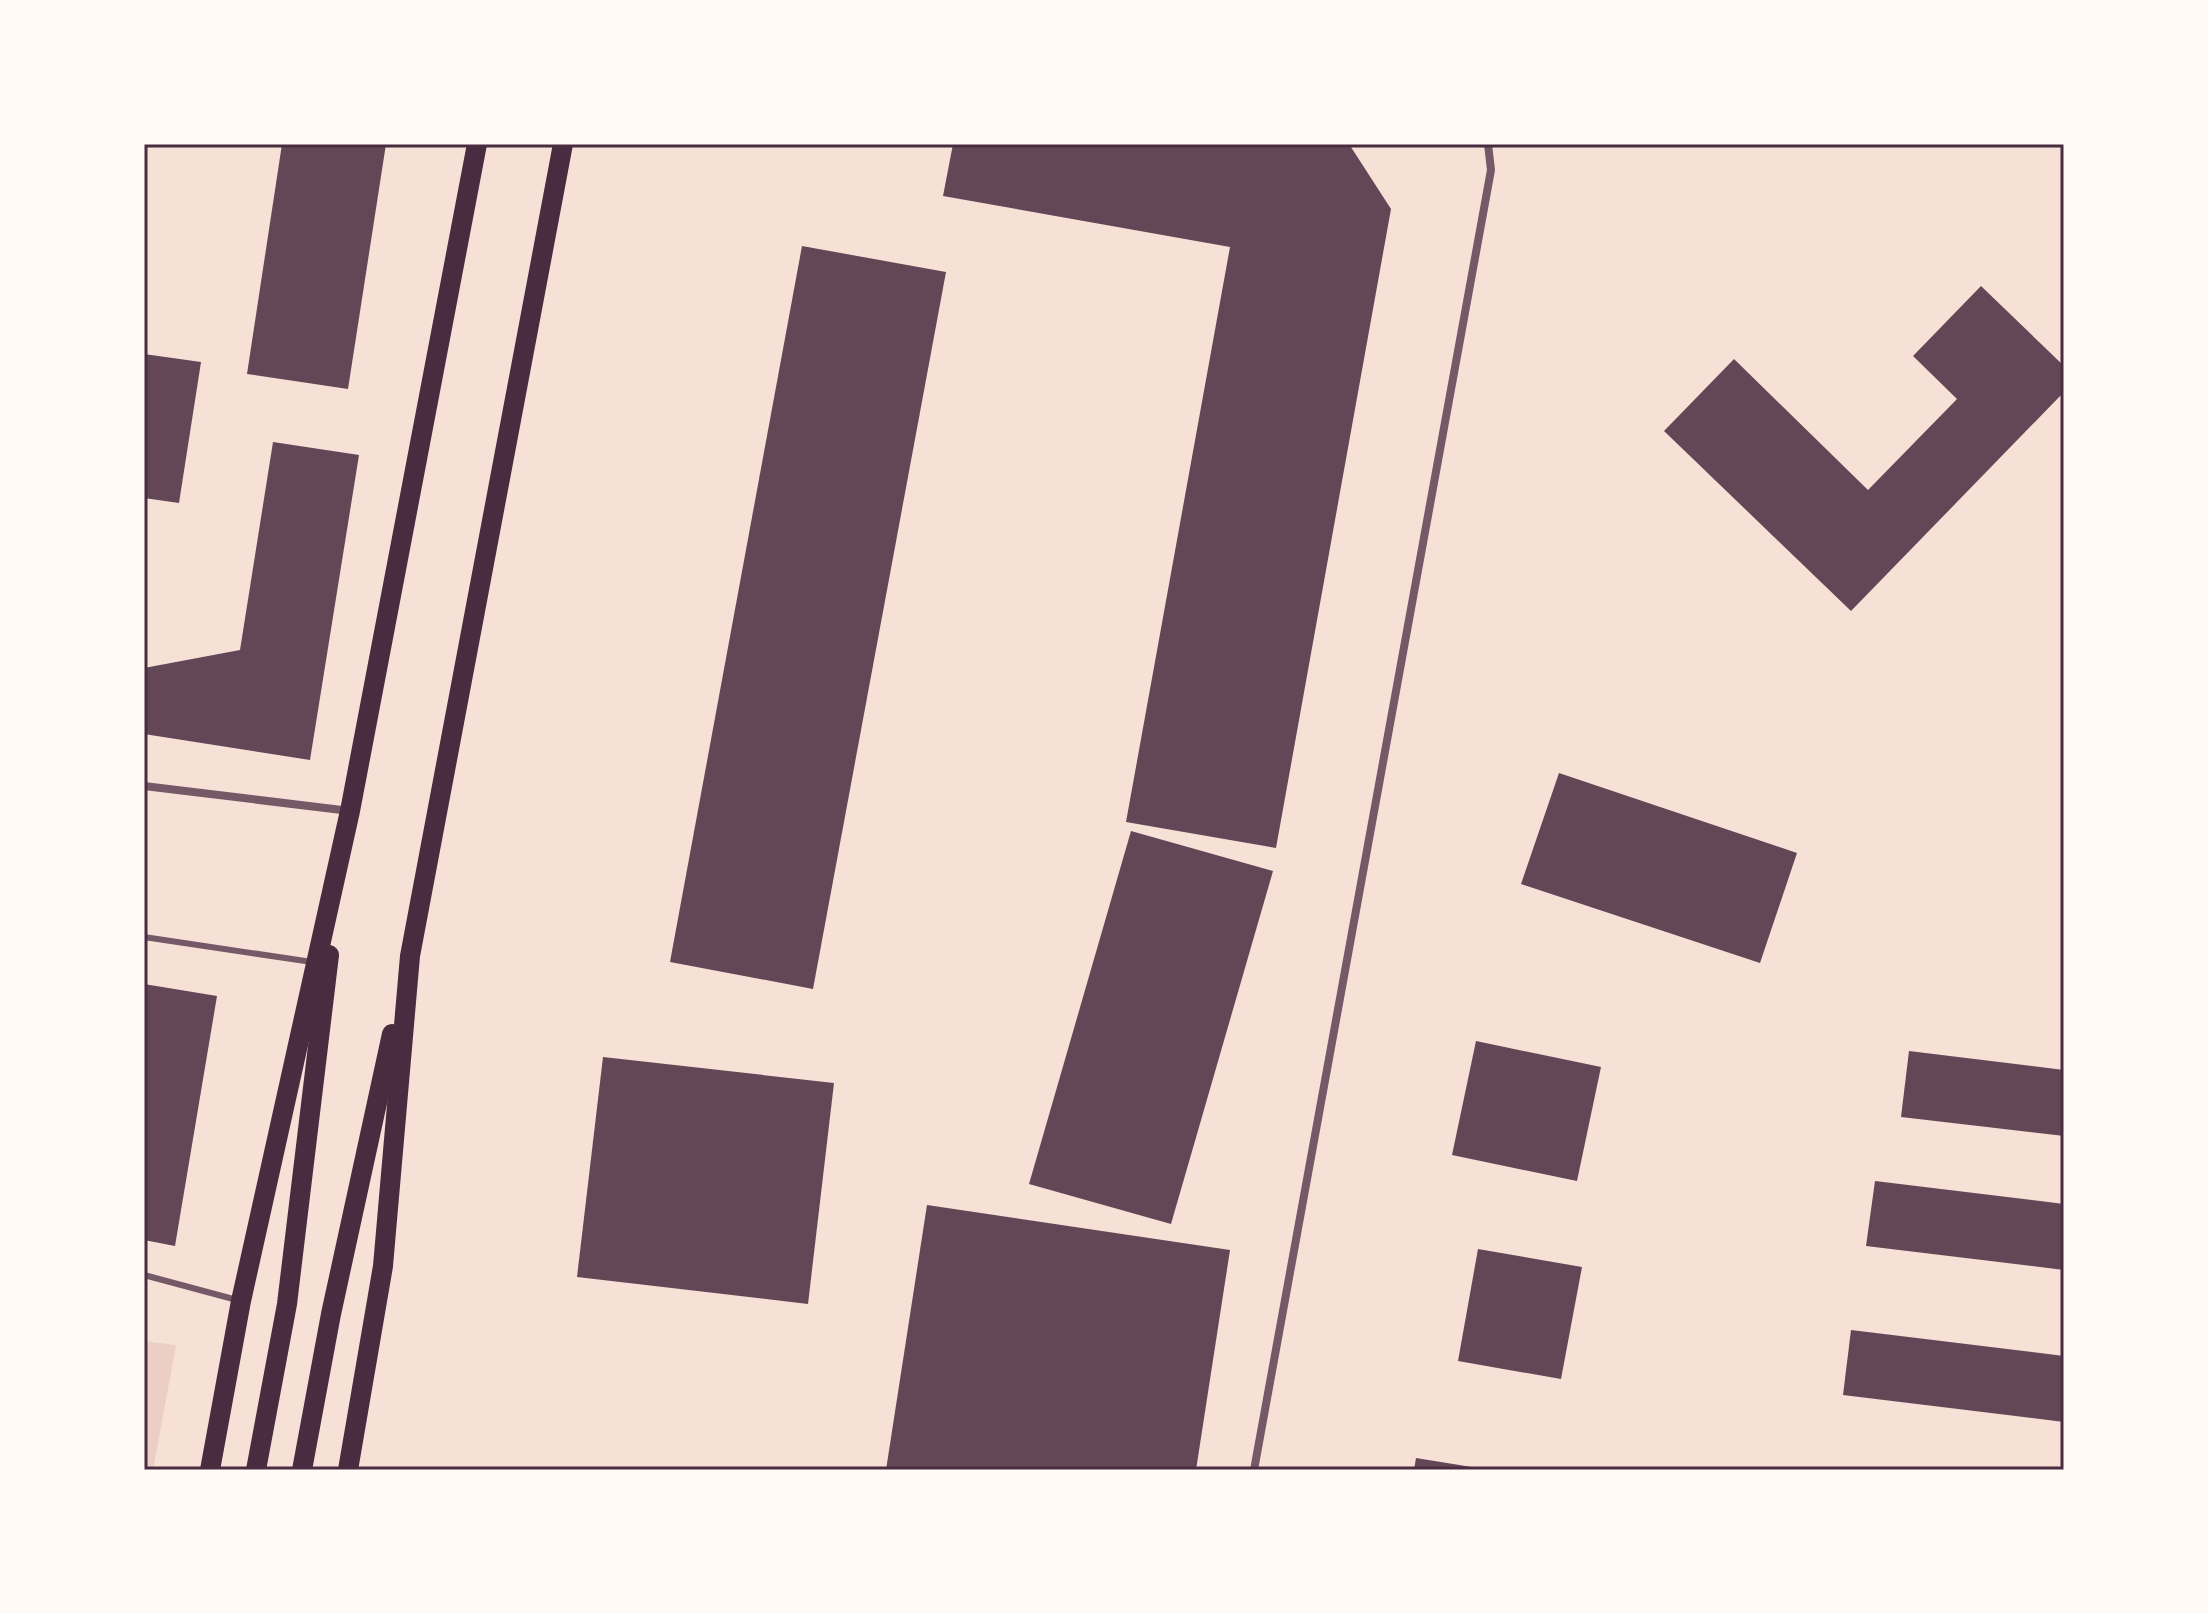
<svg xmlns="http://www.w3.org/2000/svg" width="2208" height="1614" font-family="Signika,sans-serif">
	<rect width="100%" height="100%" fill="#f7e1d7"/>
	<polygon fill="#ebcfc5" points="144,1341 176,1345 153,1470 144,1470"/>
	<g fill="#644757">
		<polygon points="282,144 386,144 348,389 247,374"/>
		<polygon points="953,144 1349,144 1391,209 1276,848 1126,822 1230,247 943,196"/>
		<polygon points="802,246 946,272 813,989 670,962"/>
		<polygon points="1981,286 2064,366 2064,392 1851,611 1664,431 1734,359 1868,490 1957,399 1913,356"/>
		<polygon points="144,354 201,362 179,503 144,498"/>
		<polygon points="273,442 359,455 310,760 144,734 144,668 240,650"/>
		<polygon points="1559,773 1797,853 1760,963 1521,884"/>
		<polygon points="1131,831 1273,871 1171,1224 1029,1184"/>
		<polygon points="144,984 217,996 175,1246 144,1240"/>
		<polygon points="1476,1041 1601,1067 1577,1181 1452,1155"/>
		<polygon points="1909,1051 2064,1070 2064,1136 1901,1117"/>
		<polygon points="603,1057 834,1083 808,1304 577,1277"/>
		<polygon points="1875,1181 2064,1204 2064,1270 1866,1246"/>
		<polygon points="927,1205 1230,1250 1196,1470 886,1470"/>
		<polygon points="1478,1249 1582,1267 1561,1379 1458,1361"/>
		<polygon points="1851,1330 2064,1356 2064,1422 1843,1395"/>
		<polygon points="1416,1458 1478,1468 1478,1470 1414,1470"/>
	</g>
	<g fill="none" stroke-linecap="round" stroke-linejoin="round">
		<g stroke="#755966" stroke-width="6">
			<polyline points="144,937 312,962"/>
			<polyline points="144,1275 237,1300"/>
		</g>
		<g stroke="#755966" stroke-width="8">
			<polyline points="144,786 350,811"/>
			<polyline points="1254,1470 1491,170 1488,144"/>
		</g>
		<g stroke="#4a2c40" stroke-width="20">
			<polyline points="210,1470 241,1301 350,811 477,144"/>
			<polyline points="256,1470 287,1304 329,955"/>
			<polyline points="302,1470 331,1314 392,1034"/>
			<polyline points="348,1470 383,1266 410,956 563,144"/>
		</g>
	</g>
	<rect width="2208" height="1614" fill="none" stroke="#fffaf5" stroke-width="292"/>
	<rect x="146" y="146" width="1916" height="1322" fill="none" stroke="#4a2c40" stroke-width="3"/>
</svg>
